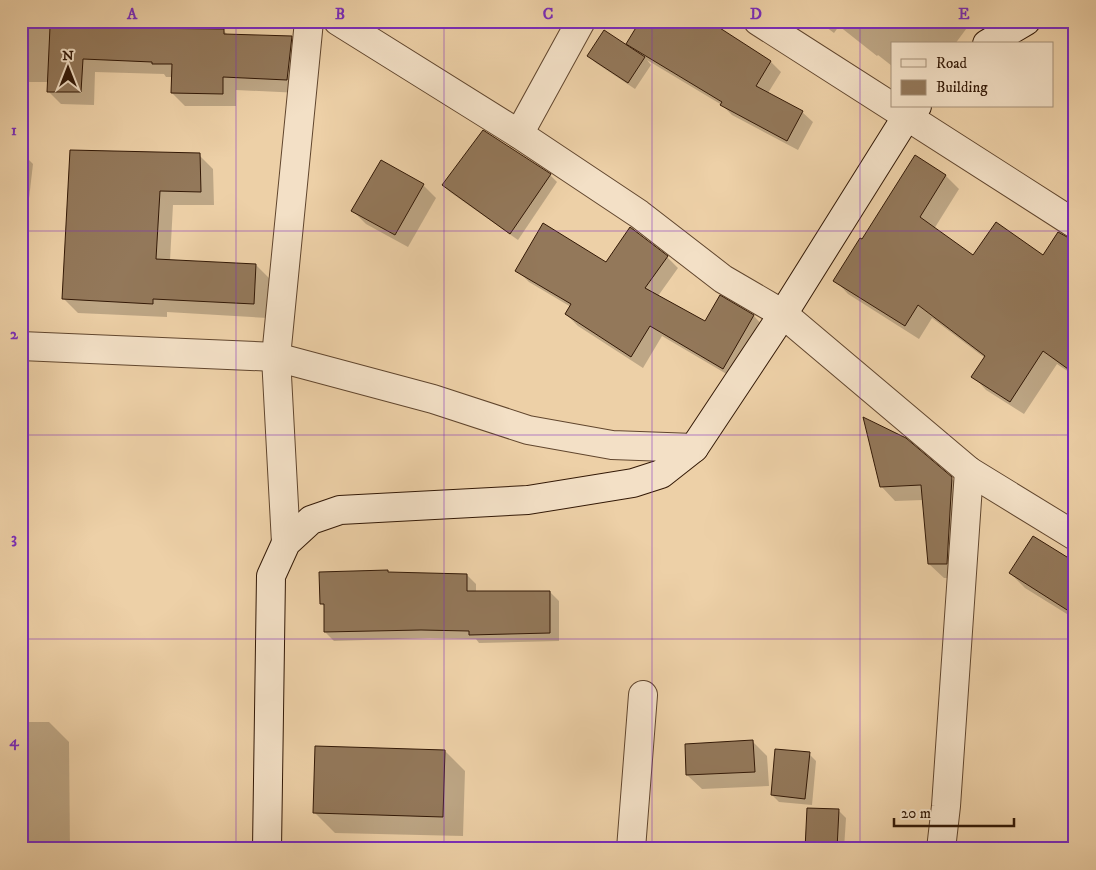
<svg xmlns="http://www.w3.org/2000/svg" width="1096" height="870" font-family="'IM FELL DW Pica',serif">
	<rect width="100%" height="100%" fill="#edd0a7"/>
	<filter id="stains"><feTurbulence type="fractalNoise" baseFrequency=".004" numOctaves="4"/><feColorMatrix values="0 0 0 0 .2 0 0 0 0 .09 0 0 0 0 .02 0 0 0 .5 -.17"/></filter>
	<radialGradient id="worn" r=".72"><stop offset=".6" stop-color="#630" stop-opacity="0"/><stop offset="1" stop-color="#630" stop-opacity=".3"/></radialGradient>
	<g fill="#0003">
		<polygon points="21,21 132,23 132,21 199,21 200,30 223,30 228,35 291,37 304,50 300,93 236,90 236,106 185,106 172,93 173,77 166,77 164,74 95,72 94,105 61,104 48,91 48,82 21,82"/>
		<polygon points="706,21 771,62 781,72 768,93 802,112 813,122 798,150 732,115 722,105 647,60 651,65 635,89 596,63 589,56 633,49 627,44"/>
		<polygon points="818,21 972,21 955,44 892,44 892,66 878,55 877,56 839,26 834,33"/>
		<polygon points="71,151 199,155 213,169 214,205 173,205 170,261 256,265 270,279 268,318 167,312 167,317 78,313 64,299"/>
		<polygon points="21,152 33,164 21,268"/>
		<polygon points="916,156 946,176 959,189 934,229 973,257 1044,256 1075,241 1075,376 1057,364 1024,414 986,390 973,376 985,358 932,318 919,339 848,294 835,280 862,241"/>
		<polygon points="550,175 557,182 518,240 450,192 443,185"/>
		<polygon points="423,185 436,198 408,247 366,224 353,211"/>
		<polygon points="667,257 678,268 658,296 705,323 720,297 754,316 765,328 735,379 662,336 643,368 578,326 566,314 571,307 529,282 517,270 606,264"/>
		<polygon points="951,478 965,492 961,578 944,578 929,564 923,500 895,501 881,486"/>
		<polygon points="1075,564 1075,619 1025,588 1010,573"/>
		<polygon points="467,575 476,584 476,592 550,592 559,601 559,641 479,643 476,639 430,638 334,641 325,632 325,607 321,603"/>
		<polygon points="21,722 49,722 69,742 70,849 21,849"/>
		<polygon points="753,742 767,756 769,786 702,789 687,775"/>
		<polygon points="445,751 465,771 463,836 335,833 314,812"/>
		<polygon points="809,754 816,761 812,805 779,802 772,795"/>
		<polygon points="1073,778 1075,778 1075,843 1067,835"/>
		<polygon points="838,810 846,818 844,849 807,849"/>
	</g>
	<g fill="#93785a" stroke="#321806">
		<polygon points="69,21 126,21 126,28 224,29 224,34 292,36 287,80 223,77 223,94 171,93 172,64 152,64 152,62 83,59 81,92 47,92 50,27 68,27"/>
		<polygon points="640,21 709,21 771,61 756,86 803,111 787,141 720,105 722,102 626,44"/>
		<polygon points="604,30 645,57 628,83 587,56"/>
		<polygon points="483,130 551,174 510,234 442,185"/>
		<polygon points="70,150 200,153 201,192 160,191 156,259 256,264 254,304 153,299 153,304 62,299"/>
		<polygon points="915,155 946,175 920,217 973,255 996,222 1043,255 1058,232 1067,237 1075,240 1075,374 1043,351 1010,402 971,377 985,356 918,305 905,326 833,281 860,238 862,239"/>
		<polygon points="381,160 424,184 395,235 351,211"/>
		<polygon points="543,223 606,262 630,227 668,256 645,288 705,321 720,295 754,315 723,369 650,326 631,357 565,314 571,304 515,271"/>
		<polygon points="863,417 906,438 952,477 947,564 928,564 921,485 880,487"/>
		<polygon points="1033,536 1075,562 1075,615 1009,573"/>
		<polygon points="388,570 388,572 467,574 467,591 550,591 550,633 469,635 469,631 421,630 324,632 324,604 320,604 319,572"/>
		<polygon points="753,740 755,772 686,775 685,744"/>
		<polygon points="315,746 445,750 443,817 313,813"/>
		<polygon points="775,749 810,752 805,799 771,795"/>
		<polygon points="807,808 839,809 837,849 805,849"/>
	</g>
	<g fill="none" stroke-linecap="round" stroke-linejoin="round">
		<defs>
			<g id="street">
				<polyline points="338,21 519,134 639,214 723,279 783,314 969,471 1075,536"/>
				<polyline points="758,21 1075,224"/>
				<polyline points="519,134 581,21"/>
				<polyline points="21,346 276,357 433,399 528,430 612,445 694,448"/>
				<polyline points="286,543 276,357 309,21"/>
				<polyline points="631,849 643,695"/>
				<polyline points="941,849 946,806 969,471"/>
			</g>
			<g id="secondary">
				<polyline points="987,44 1026,21"/>
				<polyline points="267,849 271,576 286,543 311,520 340,510 528,500 633,483 661,474 694,448 783,314 907,116 917,106"/>
			</g>
		</defs>
		<use href="#street" stroke="#61462e" stroke-width="30"/>
		<use href="#secondary" stroke="#321806" stroke-width="30"/>
		<use href="#street" stroke="#f3e0c6" stroke-width="28"/>
		<use href="#secondary" stroke="#f3e0c6" stroke-width="28"/>
	</g>
	<path fill="none" stroke="#7b2cbf" stroke-width="1" stroke-opacity="0.55" d="M236,21V849M444,21V849M652,21V849M860,21V849M21,231H1075M21,435H1075M21,639H1075"/>
	<rect width="1096" height="870" fill="none" stroke="#edd0a7" stroke-width="55"/>
	<rect x="891" y="42" width="162" height="65" fill="#f3e0c6" stroke="#a69079"/>
	<rect x="901" y="59" width="25" height="8" fill="#f3e0c6" stroke="#a69079"/>
	<text x="936" y="68" font-size="15" fill="#321806">Road</text>
	<rect x="901" y="80" width="25" height="15" fill="#93785a" stroke="#a69079"/>
	<text x="936" y="92" font-size="15" fill="#321806">Building</text>
	<g transform="translate(68 68)" stroke="#f3e0c6" stroke-width="4" paint-order="stroke">
	<path d="M0-4L9 19L0 12L-9 19Z" fill="#321806"/>
	<text y="-8" font-size="14" font-weight="bold" text-anchor="middle" fill="#321806">N</text>
	</g>
	<path d="M894 818v8h120v-8" fill="none" stroke="#321806" stroke-width="2.5"/>
	<text x="901" y="818" font-size="15" fill="#321806" stroke="#f3e0c6" stroke-width="4" paint-order="stroke">20 m</text>
	<rect x="28" y="28" width="1040" height="814" fill="none" stroke="#7b2cbf" stroke-width="2"/>
	<g font-size="16" text-anchor="middle" font-weight="bold" fill="#7b2cbf">
		<text x="132" y="19">A</text>
		<text x="340" y="19">B</text>
		<text x="548" y="19">C</text>
		<text x="756" y="19">D</text>
		<text x="964" y="19">E</text>
		<text x="14" y="135">1</text>
		<text x="14" y="339">2</text>
		<text x="14" y="543">3</text>
		<text x="14" y="746">4</text>
	</g>
	<rect width="100%" height="100%" filter="url(#stains)"/>
	<rect width="100%" height="100%" fill="url(#worn)"/>
</svg>
